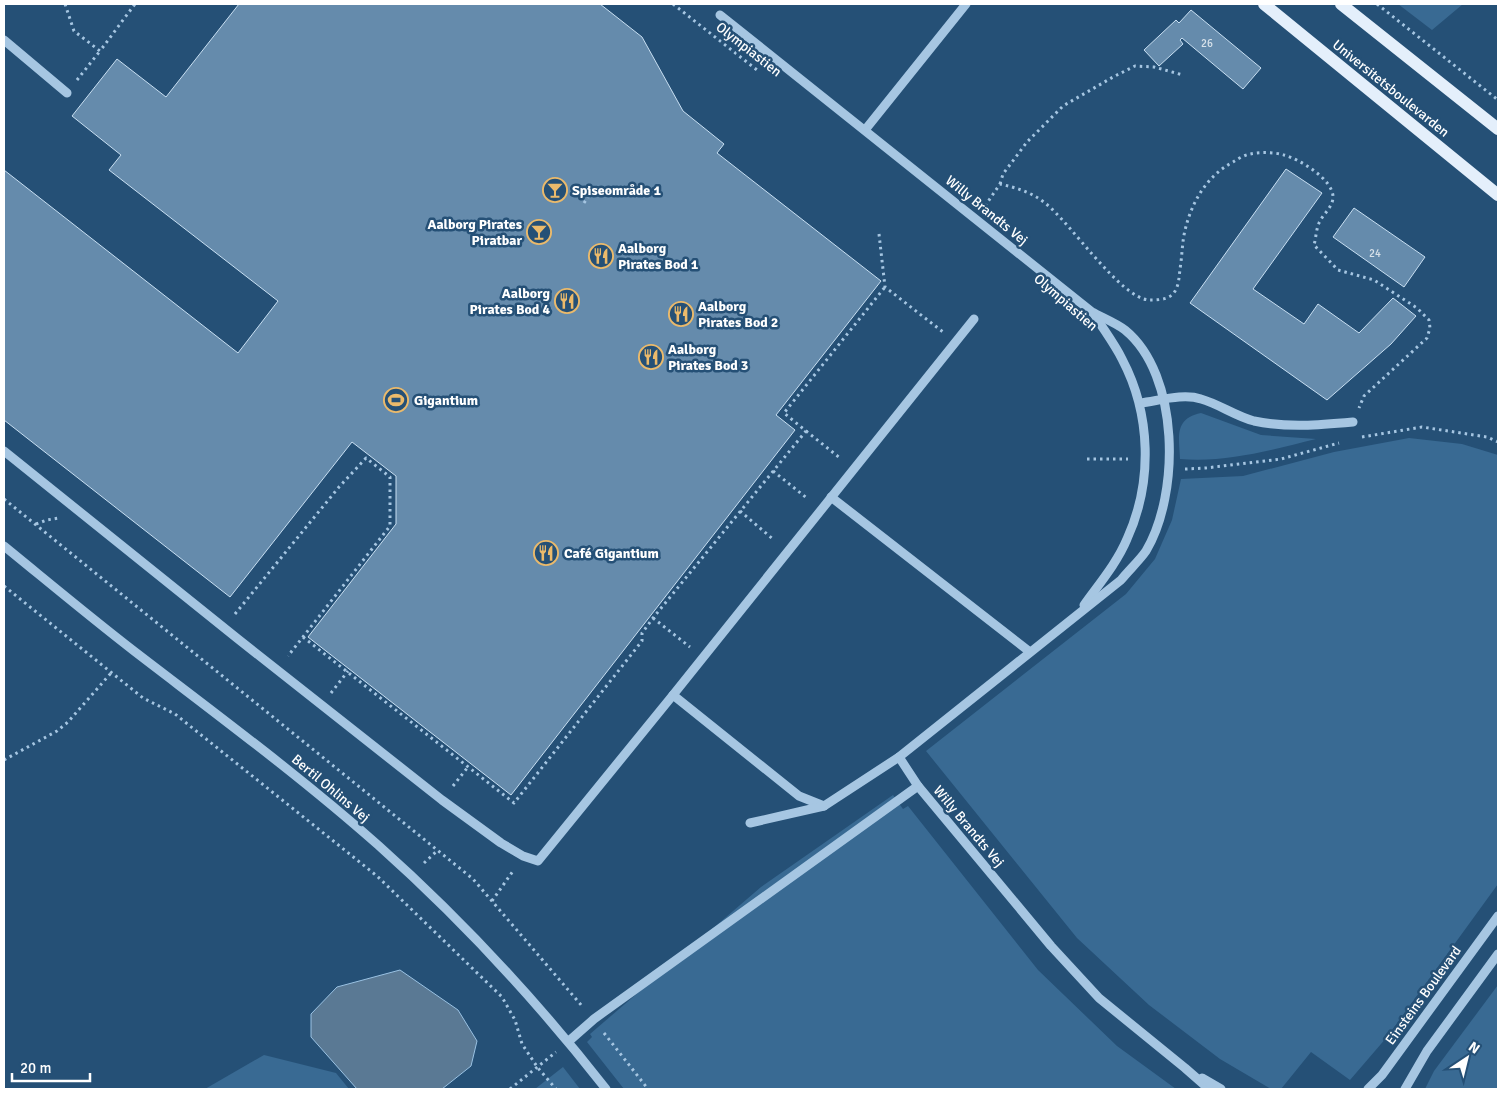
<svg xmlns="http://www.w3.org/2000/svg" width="1502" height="1093" font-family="Signika,sans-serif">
	<rect width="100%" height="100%" fill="#255076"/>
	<g fill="#396a93">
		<polygon points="1398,4 1463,4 1432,30"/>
		<path d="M1201,413L1261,435L1316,439C1272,450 1226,463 1180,459C1179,436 1174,419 1201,413Z"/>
		<polygon points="1409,438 1462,444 1498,455 1498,884 1387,1037 1350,1080 1311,1052 1281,1089 1271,1089 1220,1059 1149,1005 1077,938 926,751 1126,594 1155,559 1172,520 1181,479 1243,476 1334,452"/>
		<polygon points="893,795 903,809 908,806 1038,970 1117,1046 1176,1089 624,1089 587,1042 592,1037 590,1034 761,887"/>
		<polygon points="1498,985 1498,1089 1425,1089 1434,1071"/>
		<polygon points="264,1055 336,1073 349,1089 205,1089"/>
		<polygon points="563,1067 580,1089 535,1089"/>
	</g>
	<polygon fill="#5a7994" stroke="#9ac2e3" points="400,970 458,1010 477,1041 471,1066 442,1089 357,1089 311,1037 311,1014 337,987"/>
	<g fill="#658bac" stroke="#c8dff2">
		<polygon points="239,4 600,4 642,37 683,111 724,144 717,153 881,281 776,415 795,430 511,795 308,637 396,524 396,476 352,442 230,597 4,420 4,170 238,353 278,301 109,170 121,155 72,116 117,59 166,97"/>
		<polygon points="1191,10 1261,68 1243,89 1182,38 1180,40 1183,44 1159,66 1144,50 1176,20 1179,23"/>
		<polygon points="1286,169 1322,193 1253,289 1304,324 1318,304 1359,333 1393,298 1416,316 1391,344 1327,400 1190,303"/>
		<polygon points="1354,208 1425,257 1404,287 1333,237"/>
	</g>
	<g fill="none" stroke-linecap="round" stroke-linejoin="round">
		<g stroke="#a6c6e2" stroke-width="3" stroke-dasharray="2.5 4" stroke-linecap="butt">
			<polyline points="65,4 74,31 100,51 135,4"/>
			<polyline points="673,4 757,70"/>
			<polyline points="1377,4 1498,100"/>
			<polyline points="77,80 100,51"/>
			<polyline points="1000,184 1003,174 1027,142 1063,106 1113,77 1135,66 1154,67 1183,75"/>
			<polyline points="584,203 596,186"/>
			<path d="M985,206L1000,184C1017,188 1031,192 1045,203C1070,222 1120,298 1149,300C1157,300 1167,300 1173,294C1179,287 1179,277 1180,269C1182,257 1182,246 1184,235C1190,205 1205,177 1233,162C1238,159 1244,155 1250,154C1260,152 1274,152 1284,155C1299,159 1333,179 1333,197C1333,207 1323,214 1319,223C1316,230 1316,238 1314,245L1338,270L1374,280L1417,308L1429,320L1430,328L1427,338L1364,396L1359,408"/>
			<polyline points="879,234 885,287 943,332"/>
			<polyline points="806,431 840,458"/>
			<polyline points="1362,437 1422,427 1487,437 1498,442"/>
			<polyline points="1087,459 1128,459"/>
			<polyline points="1185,469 1206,468 1281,459 1339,443"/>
			<polyline points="773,471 808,499"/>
			<polyline points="4,499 473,879 582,1006"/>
			<polyline points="740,511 774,540"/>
			<polyline points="36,524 47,520 59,518"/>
			<polyline points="4,586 143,698 175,714 377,876 502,997 515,1020 522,1044 538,1068 556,1089"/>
			<polyline points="235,614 339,487 366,458 390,477 390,526 288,656"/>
			<polyline points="653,618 690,647"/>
			<polyline points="303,637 514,803 642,641 642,633 653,618 806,431 784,413 885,287"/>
			<polyline points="331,693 348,671"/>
			<polyline points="4,760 57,731 68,722 111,673"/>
			<polyline points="453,786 468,767"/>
			<polyline points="424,863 438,850"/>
			<polyline points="492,901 513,871"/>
			<polyline points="604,1033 648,1089"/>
			<polyline points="510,1089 556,1052"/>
		</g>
		<g stroke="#a6c6e2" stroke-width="9">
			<polyline points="4,40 67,93"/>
			<polyline points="865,130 966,4"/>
			<path d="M1140,403C1158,401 1183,393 1201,399C1219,404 1235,416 1254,421C1287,428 1320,425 1353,422"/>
			<polyline points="4,451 238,639 442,800 501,843 523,856 538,861 673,695 974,319"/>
			<polyline points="831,497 1030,652"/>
			<path d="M4,546C47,581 90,617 134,651C216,714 300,776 378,845C461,919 537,1001 606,1089"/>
			<path d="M1084,605C1099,584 1117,563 1127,539C1153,482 1151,414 1122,359C1114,343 1103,329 1094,314"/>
			<path d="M673,695L799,796L824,806L899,757L1121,580C1129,570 1139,561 1146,551C1180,494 1180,375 1125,330C1116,323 1103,318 1092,312L720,15"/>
			<polyline points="899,757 918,786 1051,946 1099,998 1185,1068 1209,1089"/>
			<polyline points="750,823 824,806"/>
			<polyline points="569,1041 594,1019 918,786"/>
			<polyline points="1202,1078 1221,1089"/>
			<polyline points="1368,1089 1382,1075 1498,916"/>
			<polyline points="1405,1089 1427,1051 1498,954"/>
		</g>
		<g stroke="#e4effb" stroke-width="12">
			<polyline points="1264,4 1498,195"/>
			<polyline points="1341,4 1498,129"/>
		</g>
	</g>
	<defs>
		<symbol id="bar-ring" viewBox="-11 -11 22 22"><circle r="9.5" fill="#255076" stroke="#ebba6b" stroke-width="1.5"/><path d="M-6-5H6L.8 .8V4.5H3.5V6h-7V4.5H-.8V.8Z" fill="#ebba6b"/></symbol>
		<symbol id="restaurant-ring" viewBox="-11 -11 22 22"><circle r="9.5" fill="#255076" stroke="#ebba6b" stroke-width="1.5"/><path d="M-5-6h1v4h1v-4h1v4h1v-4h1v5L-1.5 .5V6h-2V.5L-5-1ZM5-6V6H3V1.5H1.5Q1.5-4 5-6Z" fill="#ebba6b"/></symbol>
		<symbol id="stadium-ring" viewBox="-11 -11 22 22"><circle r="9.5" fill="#255076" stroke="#ebba6b" stroke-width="1.5"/><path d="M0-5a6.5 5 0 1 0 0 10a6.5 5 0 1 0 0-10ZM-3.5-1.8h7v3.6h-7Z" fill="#ebba6b"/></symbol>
	</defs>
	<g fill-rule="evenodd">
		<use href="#bar-ring" x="541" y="176" width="28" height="28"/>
		<use href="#bar-ring" x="525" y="218" width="28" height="28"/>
		<use href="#restaurant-ring" x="587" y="242" width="28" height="28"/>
		<use href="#restaurant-ring" x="553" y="287" width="28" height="28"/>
		<use href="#restaurant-ring" x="667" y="300" width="28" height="28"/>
		<use href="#restaurant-ring" x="637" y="343" width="28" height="28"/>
		<use href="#stadium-ring" x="382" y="386" width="28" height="28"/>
		<use href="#restaurant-ring" x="532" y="539" width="28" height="28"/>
	</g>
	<g text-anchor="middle" stroke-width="5" stroke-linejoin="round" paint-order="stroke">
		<g font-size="11" fill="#d8e2ea">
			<text x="1207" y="47">26</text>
			<text x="1375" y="257">24</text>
		</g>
		<g font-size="14" fill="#fff" stroke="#255076">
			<text transform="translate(749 49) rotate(38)" y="5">Olympiastien</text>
			<text transform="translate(1391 88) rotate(39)" y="5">Universitetsboulevarden</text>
			<text transform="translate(987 210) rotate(39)" y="5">Willy Brandts Vej</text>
			<text transform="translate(1066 302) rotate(41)" y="5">Olympiastien</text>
			<text transform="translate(331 788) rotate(40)" y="5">Bertil Ohlins Vej</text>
			<text transform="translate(969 826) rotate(50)" y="5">Willy Brandts Vej</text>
			<text transform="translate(1423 995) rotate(-54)" y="5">Einsteins Boulevard</text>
		</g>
		<g font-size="14" font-weight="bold" fill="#fff" stroke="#255076" text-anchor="start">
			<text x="572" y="195">Spiseområde 1</text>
			<text x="522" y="229" text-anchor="end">Aalborg Pirates<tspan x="522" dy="16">Piratbar</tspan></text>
			<text x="618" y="253">Aalborg<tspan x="618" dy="16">Pirates Bod 1</tspan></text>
			<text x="550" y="298" text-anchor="end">Aalborg<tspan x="550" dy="16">Pirates Bod 4</tspan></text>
			<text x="698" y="311">Aalborg<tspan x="698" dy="16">Pirates Bod 2</tspan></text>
			<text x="668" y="354">Aalborg<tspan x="668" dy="16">Pirates Bod 3</tspan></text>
			<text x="414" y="405">Gigantium</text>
			<text x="564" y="558">Café Gigantium</text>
		</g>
	</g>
	<rect width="1502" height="1093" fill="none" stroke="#ffffff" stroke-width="10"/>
	<g transform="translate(1467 1058) rotate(35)" stroke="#255076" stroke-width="4" paint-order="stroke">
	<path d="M0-4L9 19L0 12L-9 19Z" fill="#ffffff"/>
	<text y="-8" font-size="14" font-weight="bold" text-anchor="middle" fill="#ffffff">N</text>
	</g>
	<path d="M12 1073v8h78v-8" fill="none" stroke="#ffffff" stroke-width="2.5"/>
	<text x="20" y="1073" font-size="15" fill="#ffffff" stroke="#255076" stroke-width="4" paint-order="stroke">20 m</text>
</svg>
